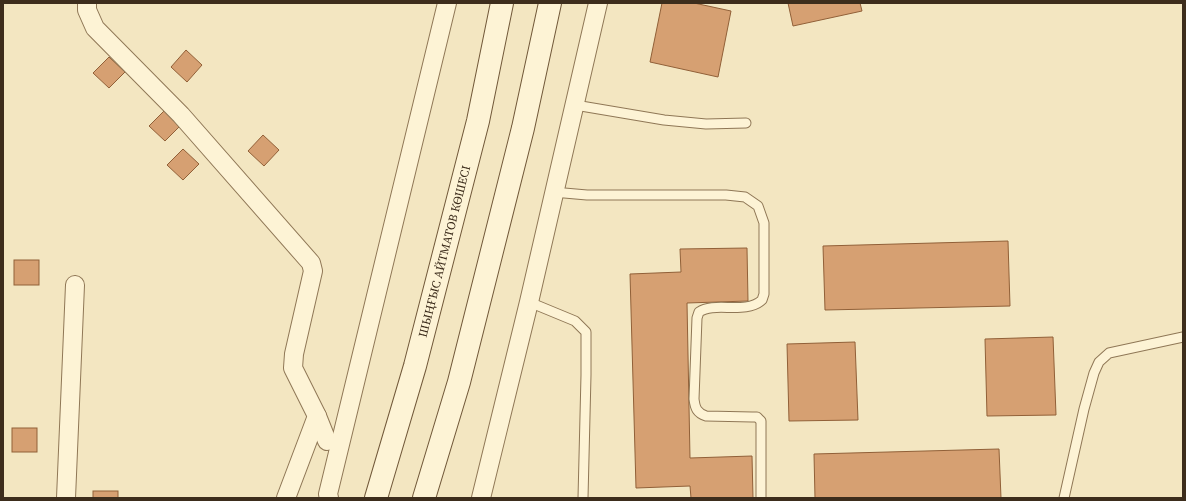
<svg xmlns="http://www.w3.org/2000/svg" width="1186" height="501" font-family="'Source Serif 4',serif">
	<rect width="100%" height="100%" fill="#f3e6c1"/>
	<g fill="#d6a072" stroke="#916038">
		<polygon points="662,3 694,3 731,11 718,77 650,62"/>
		<polygon points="788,3 860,3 862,11 793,26"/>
		<polygon points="186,50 202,65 187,82 171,67"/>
		<polygon points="109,57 125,72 109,88 93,73"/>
		<polygon points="165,110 181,125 165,141 149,126"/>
		<polygon points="263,135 279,150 264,166 248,151"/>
		<polygon points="183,149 199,164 183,180 167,165"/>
		<polygon points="1008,241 1010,306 825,310 823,246"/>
		<polygon points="747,248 748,301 687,303 690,458 752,456 753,498 691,498 690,486 636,488 630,274 681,272 680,249"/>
		<rect x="14" y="260" width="25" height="25"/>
		<polygon points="1053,337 1056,415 987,416 985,339"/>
		<polygon points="855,342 858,420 789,421 787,344"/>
		<rect x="12" y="428" width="25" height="24"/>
		<polygon points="999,449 1001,498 815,498 814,454"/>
		<rect x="93" y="491" width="25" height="7"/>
	</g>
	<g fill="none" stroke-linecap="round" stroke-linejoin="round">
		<defs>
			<g id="service">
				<polyline points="575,105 664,120 706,124 746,123"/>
				<path d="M553,192L587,195H726L745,197L758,206L764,223V294L762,300C745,315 715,301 699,312L697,318L694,399C695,408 697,413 706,416L752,417H757L761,421V498"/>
				<polyline points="529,302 575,321 586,332 586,375 583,498"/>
				<polyline points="1064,498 1084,409 1094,373 1099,362 1109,353 1183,337"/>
			</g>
			<g id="minor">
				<polyline points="87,3 87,10 95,28 181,115 311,263 313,271 294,354 293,368 317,416 327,441"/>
				<polyline points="66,498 75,285"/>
				<polyline points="286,498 317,416"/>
				<polyline points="329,498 328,494 447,3"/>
				<polyline points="481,498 529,302 598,3"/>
			</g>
			<g id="secondary">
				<path id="s1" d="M376,498L415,366L478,121L502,3"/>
				<polyline points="424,498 459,382 523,128 550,3"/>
			</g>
		</defs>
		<use href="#service" stroke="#8f7756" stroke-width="11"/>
		<use href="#minor" stroke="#8f7756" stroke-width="20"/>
		<use href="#secondary" stroke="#715839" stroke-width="24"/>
		<use href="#service" stroke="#fdf3d5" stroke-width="9"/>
		<use href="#minor" stroke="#fdf3d5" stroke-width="18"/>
		<use href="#secondary" stroke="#fdf3d5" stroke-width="22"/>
	</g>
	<g text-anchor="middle" stroke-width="4" stroke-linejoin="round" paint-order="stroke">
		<g font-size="12" fill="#3d2d1c" stroke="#faf0d1">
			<text dy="4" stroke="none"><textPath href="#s1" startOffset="256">ШЫҢҒЫС АЙТМАТОВ КӨШЕСІ</textPath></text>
		</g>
	</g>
	<rect width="1186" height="501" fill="none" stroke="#3d2d1c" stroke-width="8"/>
</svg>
